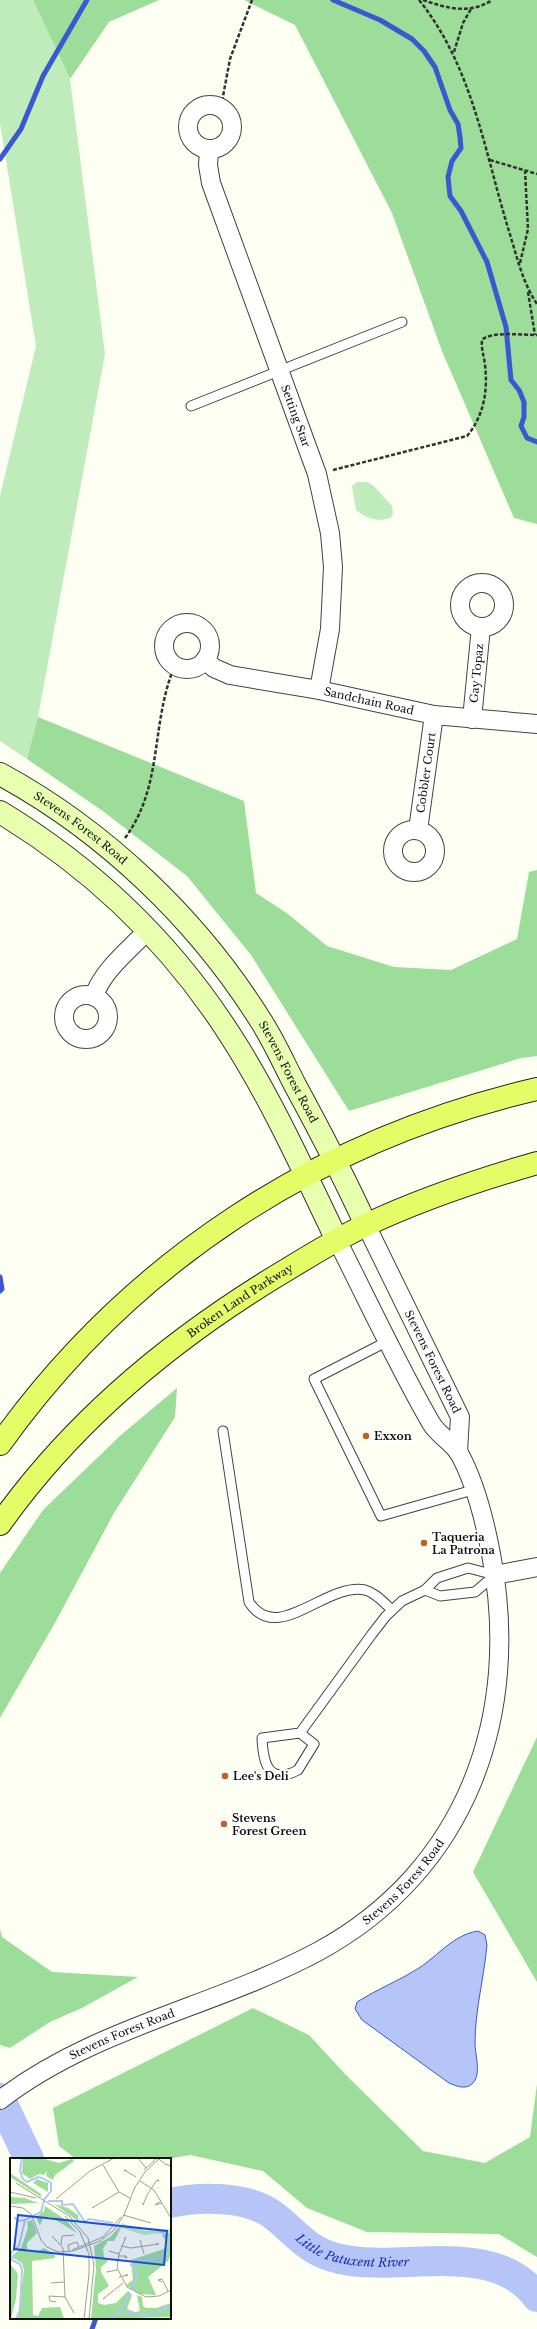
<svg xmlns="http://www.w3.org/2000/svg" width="537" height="2329" font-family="'Libre Baskerville',serif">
	<rect width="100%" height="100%" fill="#fdfff3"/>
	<g fill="#c0ecbb">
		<polygon points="0,0 33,0 70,79 105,354 38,717 27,759 0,741 0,496 36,346 0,123"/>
		<path d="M357,482H367L374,486L392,506L393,513L391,518C376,522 368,519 356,510L352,486Z"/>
	</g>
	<g fill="#9cdd99">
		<polygon points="33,0 159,0 109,22 70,79"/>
		<polygon points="244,0 537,0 537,524 514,518 442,351 392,213 295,25"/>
		<polygon points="38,717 244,801 256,893 288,914 327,946 394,967 451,970 517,939 529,872 537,870 537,1056 521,1058 349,1111 251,955 187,876 104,812 27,759"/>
		<polygon points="177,1388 175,1417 114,1513 56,1621 0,1718 0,1573 43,1510 121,1435"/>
		<polygon points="537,1737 537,1982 473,1872"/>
		<polygon points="0,1929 2,1937 52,1972 138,1977 82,2008 50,2022 10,2048 0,2045"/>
		<polygon points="253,2008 309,2035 346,2075 423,2151 485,2163 530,2137 537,2084 537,2257 499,2234 367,2232 307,2208 263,2171 190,2155 167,2159 76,2159 59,2146 53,2108"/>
	</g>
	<path fill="#b6c5f8" stroke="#3a58d2" d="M478,1931L485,1935L487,1945C484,1978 475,2010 475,2043C475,2055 482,2075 472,2084C465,2090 456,2086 449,2083L362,2020L355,2009L357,2002C377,1989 399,1981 419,1968C439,1955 453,1935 478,1931Z"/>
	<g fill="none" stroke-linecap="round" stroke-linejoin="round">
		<g stroke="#3a58d2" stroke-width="5">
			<polyline points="333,0 380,20 412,39 424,51 435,67 450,110 458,124 460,137 461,148 452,161 448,177 450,196 461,211 487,262 506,327 511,380 519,390 524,402 524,417 521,426 527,438 537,442"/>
			<polyline points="0,159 21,129 43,76 87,0"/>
			<polyline points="0,1277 2,1289 0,1291"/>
			<polyline points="92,2329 96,2318"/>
		</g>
		<g stroke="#b6c5f8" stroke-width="30">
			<polyline points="0,2098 29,2159"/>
			<path id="s1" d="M170,2203C199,2196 248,2196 273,2215C297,2233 307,2252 340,2259C402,2273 493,2238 537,2297"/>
		</g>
		<defs>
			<g id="lane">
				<polyline points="191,406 402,322"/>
				<polyline points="388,1341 314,1379 381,1516 473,1490"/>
				<path d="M223,1431L249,1602C277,1646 326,1582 365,1590C376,1593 384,1603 392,1610"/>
				<polyline points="425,1590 440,1596 475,1592 495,1575"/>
				<path d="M300,1733L314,1744L298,1770C268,1786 263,1762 262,1738L300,1733L372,1634L386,1616L402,1601L425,1590L437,1578L468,1568L495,1575"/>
			</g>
			<g id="street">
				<circle cx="210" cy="127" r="22"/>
				<path id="s2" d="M209,150L208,165L211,183L317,474L330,533L333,567L330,629L319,690"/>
				<circle cx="482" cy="605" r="22"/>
				<circle cx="187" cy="646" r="23"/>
				<path id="s3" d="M205,660L214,668L230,675L319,690L434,715L537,724"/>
				<path id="s4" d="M472,719L481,627"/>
				<circle cx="414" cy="851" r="21"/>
				<path id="s5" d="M418,830L434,715"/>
				<circle cx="86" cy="1017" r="22"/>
				<path d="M94,996C103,970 129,950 148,930"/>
				<path id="s6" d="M366,1225L460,1417L458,1452"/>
				<polyline points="495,1575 537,1567"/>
				<path id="s7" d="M0,2100C95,2027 215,2007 319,1951C467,1870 522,1715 491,1554C485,1522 475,1482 459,1453C452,1442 438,1435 431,1423C397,1364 368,1301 337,1240"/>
			</g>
			<g id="secondary">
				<path id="s8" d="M0,774C105,831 198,920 261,1021C274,1041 284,1064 295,1085C320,1131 344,1177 366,1225"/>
				<path d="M0,812C94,869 173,945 232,1038C273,1102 304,1172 337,1240"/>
			</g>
			<g id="primary">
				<path d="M0,1444C131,1261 318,1140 537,1089"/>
				<path id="s9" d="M0,1524C75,1418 177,1335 288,1269C314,1253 339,1238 366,1225C421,1199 478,1180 537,1163"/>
			</g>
		</defs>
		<use href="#lane" stroke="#434343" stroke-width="11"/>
		<use href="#street" stroke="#434343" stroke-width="20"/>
		<use href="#secondary" stroke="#323232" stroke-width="24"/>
		<use href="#primary" stroke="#212121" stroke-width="24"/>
		<g stroke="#323232" stroke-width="2.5" stroke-dasharray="4 2" stroke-linecap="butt">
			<path d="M419,0C472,66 484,149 508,228C516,253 522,282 537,304"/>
			<path d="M423,0C446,8 470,15 492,0"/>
			<polyline points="454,52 463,23 471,9"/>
			<polyline points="221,107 230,59 252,0"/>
			<polyline points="490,160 537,174"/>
			<polyline points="520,263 528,229 525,171"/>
			<polyline points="528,292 535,335"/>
			<path d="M333,470L467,436C484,416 488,390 485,365C484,356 481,349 482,340C490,331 524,335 537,335"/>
			<path d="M125,838C164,785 150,724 175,665"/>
		</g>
		<use href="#lane" stroke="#fff" stroke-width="9"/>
		<use href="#street" stroke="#fff" stroke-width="18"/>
		<use href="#secondary" stroke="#e7ffae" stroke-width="22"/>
		<use href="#primary" stroke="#e4fc66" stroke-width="22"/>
	</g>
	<g fill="#c65d22" stroke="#fff" stroke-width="1.5">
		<circle cx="366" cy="1436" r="4"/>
		<circle cx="424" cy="1543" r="4"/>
		<circle cx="225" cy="1776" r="4"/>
		<circle cx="224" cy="1824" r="4"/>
	</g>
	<g text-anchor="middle" stroke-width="4" stroke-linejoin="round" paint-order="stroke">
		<g font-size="11" fill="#101010" stroke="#fff">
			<text dy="4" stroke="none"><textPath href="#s2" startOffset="281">Setting Star</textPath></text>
			<text dy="4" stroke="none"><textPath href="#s4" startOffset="46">Gay Topaz</textPath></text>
			<text dy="4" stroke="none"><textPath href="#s3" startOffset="171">Sandchain Road</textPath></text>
			<text dy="4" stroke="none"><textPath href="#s5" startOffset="58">Cobbler Court</textPath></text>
			<text dy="4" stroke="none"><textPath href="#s8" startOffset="97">Stevens Forest Road</textPath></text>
			<text dy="4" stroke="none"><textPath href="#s8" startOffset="421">Stevens Forest Road</textPath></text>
			<text dy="4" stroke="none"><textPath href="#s9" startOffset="330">Broken Land Parkway</textPath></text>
			<text dy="4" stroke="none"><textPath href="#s6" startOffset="152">Stevens Forest Road</textPath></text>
			<text dy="4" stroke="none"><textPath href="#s7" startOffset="463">Stevens Forest Road</textPath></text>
			<text dy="4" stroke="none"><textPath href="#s7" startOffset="139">Stevens Forest Road</textPath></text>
		</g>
		<g font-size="11" font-weight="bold" fill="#101010" stroke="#fff" text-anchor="start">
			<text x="374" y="1440">Exxon</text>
			<text x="432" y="1541">Taqueria<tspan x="432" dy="13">La Patrona</tspan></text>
			<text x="233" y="1780">Lee's Deli</text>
			<text x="232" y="1822">Stevens<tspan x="232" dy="13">Forest Green</tspan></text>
		</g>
		<g font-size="12" font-style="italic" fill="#142ba8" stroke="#fff">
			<text dy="4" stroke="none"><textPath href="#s1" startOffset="198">Little Patuxent River</textPath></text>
		</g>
	</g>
	<g transform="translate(10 2158)">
		<rect width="161" height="161" fill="#fdfff3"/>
		<path d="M112,65L135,73L161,71V74L134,77L109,69Z" fill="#c0ecbb"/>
		<path d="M13,0H31L49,5L62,1L64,3L45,17L43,22L36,18L37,13L34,17L29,16L20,21L12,15ZM0,15L31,36V39L0,19ZM27,21L38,25V34L23,25ZM0,39L15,40L28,45L0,46ZM44,46L58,50L68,57L69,64ZM35,48L56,62L67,75L41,59L33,60L30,68L26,59L34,53ZM22,62L27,75L17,85V92L26,94L34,90L45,97V100L22,103L23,157L28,158L32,150L50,149L54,161H8L14,112L12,105L3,100V97L11,90L18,70L17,64ZM109,69L111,70L104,83H98L93,91L94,99L98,103L91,109V114L99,128L88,136V145L94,147L106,145L118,133L122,137L117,151L125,154L130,153L127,137L132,139L133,148L136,150H146L161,145V159L81,161L86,111L84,88L100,79ZM161,74V96L158,103L138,119L146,137L130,136L116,127L123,122L121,102L154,91L157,84L152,77ZM0,106L8,116L6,141L1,161Z" fill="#9cdd99"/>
		<path fill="none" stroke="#b6c5f8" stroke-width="2" d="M38,43H52V47L63,46L75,64L79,61L103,65M4,59L8,63L15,62M147,71L161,81M122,131L128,118L127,113L121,107L127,103L151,100L161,84M110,153L139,157L161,148M6,161L10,151L12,112L10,106L2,102L1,95L9,88L15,62L31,54L34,42L41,33V25L32,20L28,19L17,24L13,21L10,13L12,0M100,161L111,152L120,135"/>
		<path fill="none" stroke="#9e9f98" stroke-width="1" d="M128,0L136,10M149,1L155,6L161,8M93,7L109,34L120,40M134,12L147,0M117,13L114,12L126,19M130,23L144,32L161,60M6,25L59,58L78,80L84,107L79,161M0,34L26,40M46,41L80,13L104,0M151,43L145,47L152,45M133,45V47L137,37L147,22H149L148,24M0,48L13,50L21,56L31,82L37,89L48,94L63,93L90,83L104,72L114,57L125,29L135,14L150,0M84,49L82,50L109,34M113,57L141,65M55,58L70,74L79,96V116L74,161M44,80L42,78L53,90L55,139L64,155M114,81L116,79L109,96L107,110L117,129L136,139L149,138L161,132M130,82L134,96M51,87L52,78L64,77M111,88L121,90L149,86L146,85M62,92L93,79L111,59M59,93L58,87L67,84L69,89M101,94L99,93L109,96M108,98H116L117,100L114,99M99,113L97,114L107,112M109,119L118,117H115M152,124L148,122L152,121L158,133M41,125L54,124M95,139L93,141L113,125M46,144L40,143L39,138L55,139"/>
		<path fill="#1d4ed8" fill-opacity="0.15" stroke="#1d4ed8" stroke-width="2" d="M8,57L157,73L154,107L4,91Z"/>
		<rect width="161" height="161" fill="none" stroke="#101010" stroke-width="2"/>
	</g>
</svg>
